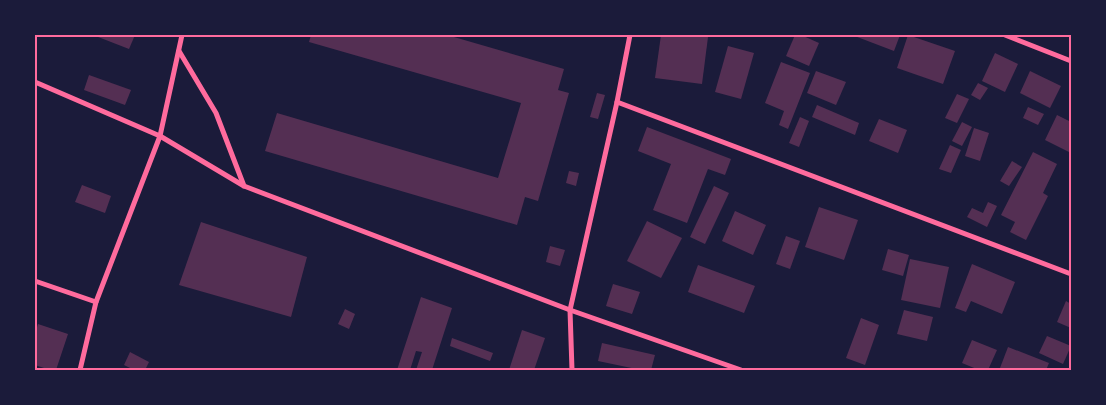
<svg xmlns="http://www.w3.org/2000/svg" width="1106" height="405" font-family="'Varela Round',sans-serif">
	<rect width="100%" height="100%" fill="#1b1b3a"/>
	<g fill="#542f53">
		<polygon points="93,35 135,35 129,49"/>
		<polygon points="311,35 447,35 564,69 558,90 569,93 538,201 525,197 517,225 265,151 277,113 498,178 521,103 309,42"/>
		<polygon points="661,35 694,35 708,37 702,84 655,78"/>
		<polygon points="795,35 801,35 819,43 809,66 786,56"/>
		<polygon points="852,35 900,35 894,51"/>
		<polygon points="908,35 955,51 943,84 897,68"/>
		<polygon points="728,46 754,53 741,99 715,92"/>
		<polygon points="995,53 1018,64 1005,92 982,81"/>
		<polygon points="781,62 810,73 788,129 779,125 784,111 765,103"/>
		<polygon points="816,71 846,82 836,105 807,93"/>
		<polygon points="1030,71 1061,86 1050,108 1020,93"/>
		<polygon points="89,75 131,90 125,105 84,90"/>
		<polygon points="978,83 988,88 980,100 971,95"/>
		<polygon points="597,93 605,95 598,119 590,117"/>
		<polygon points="957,94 969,99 957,123 945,118"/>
		<polygon points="817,105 859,123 855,135 812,117"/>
		<polygon points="1028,107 1044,114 1038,125 1023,118"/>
		<polygon points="1057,115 1071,122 1071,153 1045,140"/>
		<polygon points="800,117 809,121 799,147 789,143"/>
		<polygon points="879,119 907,130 898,153 869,141"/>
		<polygon points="962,122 972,127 962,146 952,141"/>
		<polygon points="647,127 731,159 725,175 708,169 687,223 653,210 671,164 638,151"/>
		<polygon points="974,128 989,133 980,161 965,156"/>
		<polygon points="950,145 961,150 951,173 939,169"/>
		<polygon points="1033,152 1057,164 1043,193 1048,196 1026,240 1010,232 1015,222 1001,215"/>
		<polygon points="1012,161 1022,167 1009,186 1000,181"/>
		<polygon points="569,171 579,173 576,186 566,183"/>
		<polygon points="82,185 111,196 105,213 75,202"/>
		<polygon points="714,186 729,193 705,244 690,237"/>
		<polygon points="988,202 997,206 987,227 967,217 972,208 983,213"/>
		<polygon points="819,207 858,220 844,260 805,247"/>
		<polygon points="735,211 766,225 753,255 722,241"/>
		<polygon points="647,221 682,238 661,278 627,261"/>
		<polygon points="201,222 307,257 291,317 179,285"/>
		<polygon points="786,236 800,241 790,269 776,264"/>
		<polygon points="550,246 565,250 560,266 546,262"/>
		<polygon points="888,249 909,255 903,276 882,270"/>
		<polygon points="910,259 949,267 940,308 901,300"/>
		<polygon points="972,264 1015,282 1002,314 971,301 966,312 955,308"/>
		<polygon points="698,265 755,286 744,313 688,292"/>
		<polygon points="613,284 640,292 632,314 606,306"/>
		<polygon points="421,297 452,308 432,370 416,370 422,352 416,351 410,370 397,370"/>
		<polygon points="1066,301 1071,304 1071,328 1057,322"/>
		<polygon points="345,309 355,314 349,329 338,324"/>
		<polygon points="904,310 933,317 927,341 897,334"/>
		<polygon points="861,318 879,325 865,365 846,358"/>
		<polygon points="38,324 68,334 56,370 50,370 35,365 35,334"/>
		<polygon points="522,330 545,338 534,370 509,370"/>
		<polygon points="1047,336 1071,346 1063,364 1039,353"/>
		<polygon points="452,338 493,353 490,361 450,346"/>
		<polygon points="972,340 997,350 988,370 979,370 962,363"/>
		<polygon points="602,343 655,355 651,370 641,370 598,361"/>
		<polygon points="1008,347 1049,363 1046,370 1005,370 1000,368"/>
		<polygon points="130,352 149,362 145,370 134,370 124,365"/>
	</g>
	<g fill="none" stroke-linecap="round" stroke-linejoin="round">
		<g stroke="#ff6b9d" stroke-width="5">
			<polyline points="1005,35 1071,61"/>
			<polyline points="179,51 216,113 244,186"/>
			<polyline points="35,82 160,136 244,186 570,310 741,370"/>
			<polyline points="617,102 1071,274"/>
			<polyline points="35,281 96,302"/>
			<polyline points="80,370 96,302 160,136 182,35"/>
			<polyline points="572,370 570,310 617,102 630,35"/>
		</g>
	</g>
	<rect width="1106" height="405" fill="none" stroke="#1b1b3a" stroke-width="72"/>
	<rect x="36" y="36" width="1034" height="333" fill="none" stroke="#ff6b9d" stroke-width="2"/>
</svg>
